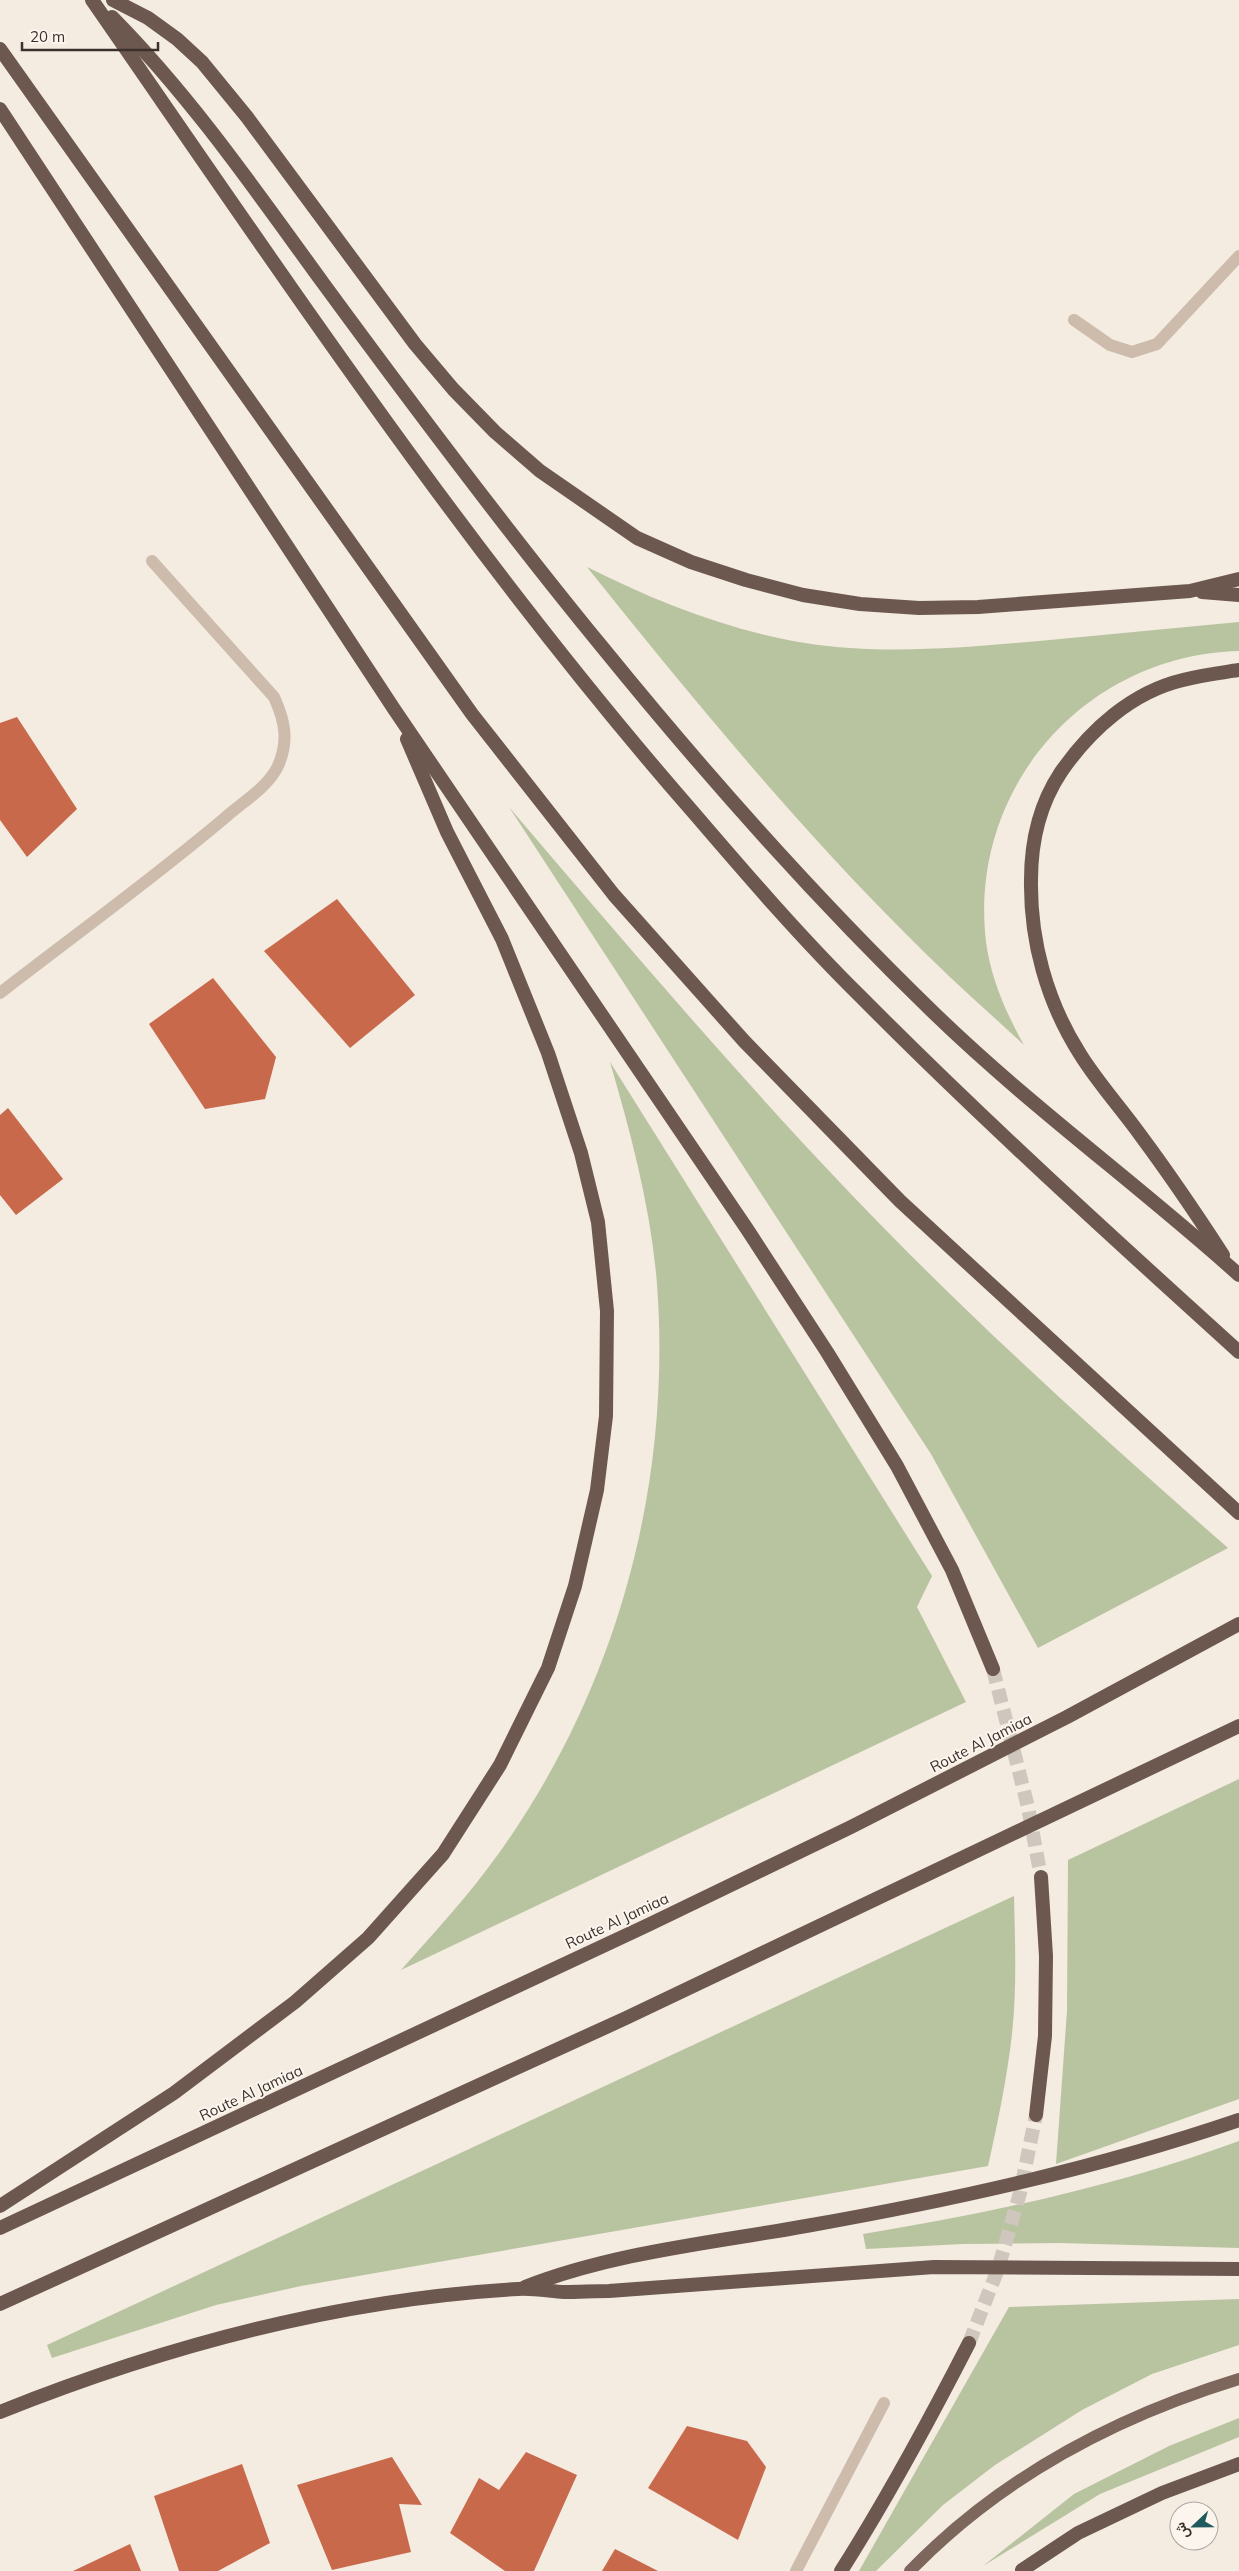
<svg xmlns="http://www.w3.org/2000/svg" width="1239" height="2571" font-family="Mulish,Vazirmatn,sans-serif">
	<rect width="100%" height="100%" fill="#f4ebe1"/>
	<g fill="#b8c4a0">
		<path d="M587,567C657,602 727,630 805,643C882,655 961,648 1039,641C1106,635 1172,628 1239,622V651C1085,655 968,788 986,942C991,979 1006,1013 1024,1045C984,1008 943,972 905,933C791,819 688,693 587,567Z"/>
		<path d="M509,807C620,937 731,1068 849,1192C969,1318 1098,1434 1228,1548L1038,1648L931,1454Z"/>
		<path d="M610,1062L932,1576L917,1607L966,1702L401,1970C435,1932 469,1895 499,1853C617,1688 672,1485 657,1284C651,1208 631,1134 610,1062Z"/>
		<polygon points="1239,1779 1239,2099 1056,2164 1067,2011 1068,1860"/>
		<path d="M1014,1896C1015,1942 1017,1988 1012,2034C1007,2078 998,2122 988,2166L301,2286L216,2305L52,2358L47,2345Z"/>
		<path d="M1239,2141V2248L1059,2243L963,2244L866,2249L863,2234C991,2213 1117,2186 1239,2141Z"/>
		<polygon points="1239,2299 1239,2345 1152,2374 1082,2410 995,2465 943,2505 876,2571 859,2571 1009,2307"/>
		<polygon points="1239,2418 1239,2437 1100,2494 983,2566 1074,2494 1169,2446"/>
	</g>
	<g fill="#c8694b">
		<polygon points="17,717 77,809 27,857 0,820 0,723"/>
		<polygon points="337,899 415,995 350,1048 264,951"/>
		<polygon points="213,978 276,1057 265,1099 205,1109 149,1024"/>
		<polygon points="8,1108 63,1179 16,1215 0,1195 0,1115"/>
		<polygon points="687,2426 747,2441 766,2467 738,2540 648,2488"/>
		<polygon points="526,2452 577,2475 534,2571 505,2571 450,2533 479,2478 499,2490"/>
		<polygon points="392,2457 422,2505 399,2504 411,2552 332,2570 297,2485"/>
		<polygon points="242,2464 270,2543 218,2571 179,2571 154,2496"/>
		<polygon points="130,2544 141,2571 73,2571"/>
		<polygon points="615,2549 658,2571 602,2571"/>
	</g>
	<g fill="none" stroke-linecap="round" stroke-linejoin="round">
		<g stroke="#cfc6bd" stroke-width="14" stroke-dasharray="14 7" stroke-linecap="butt">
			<polyline points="993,1669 1028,1807 1041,1877"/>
			<polyline points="969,2343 998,2269 1020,2193 1036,2115"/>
		</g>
		<g stroke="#cdbbac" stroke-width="12">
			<polyline points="1074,320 1110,345 1132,352 1157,344 1239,256"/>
			<polyline points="796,2571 884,2403"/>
		</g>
		<path stroke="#cdbbac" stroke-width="12" d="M0,993C76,934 154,878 227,816C244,801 268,787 278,766C289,741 285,721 274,697L152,561"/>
		<path stroke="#7d675c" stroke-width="12" d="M910,2571C1001,2477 1115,2417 1239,2379"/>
		<g stroke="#6c584f" stroke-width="14">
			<path d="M92,0C284,277 471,558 693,812C747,875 802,939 861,997C983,1120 1111,1236 1239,1352"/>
			<polyline points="113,0 148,18 177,39 202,62 247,117 415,344 453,389 495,432 540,471 637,538 691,562 746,580 803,595 860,604 919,608 978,607 1190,591 1239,579"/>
			<path d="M112,17C192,98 256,191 323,283C414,407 506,530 603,648C707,776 817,900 935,1014C1031,1107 1140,1186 1239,1275"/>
			<polyline points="0,49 472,714 614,895 744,1041 900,1201 1239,1513"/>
			<polyline points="0,109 394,709 747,1229 827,1352 897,1466 952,1570 993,1669"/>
			<polyline points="1202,592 1239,595"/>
			<path d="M1223,1255C1197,1215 1170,1175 1141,1136C1121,1108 1098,1083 1080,1054C1047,1002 1030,941 1031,880C1031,842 1039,805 1061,772C1090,730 1132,692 1183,680C1201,675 1220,673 1239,670"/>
			<polyline points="1036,2115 1045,2036 1046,1956 1041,1877"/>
			<polyline points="0,2206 174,2093 295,2002 368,1938 443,1854 500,1765 548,1668 575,1586 597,1490 606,1416 607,1311 598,1222 581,1153 548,1053 502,939 447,832 407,739"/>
			<polyline points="0,2228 648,1925 851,1827 1067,1717 1239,1624"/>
			<path d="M525,2287C615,2252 712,2243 806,2226C953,2200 1098,2168 1239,2120"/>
			<polyline points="0,2304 626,2018 1239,1726"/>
			<path d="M0,2412C165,2346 340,2299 518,2289C533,2288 549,2291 564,2292C579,2292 594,2291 609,2291L934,2267L1239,2269"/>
			<polyline points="1022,2570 1078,2533 1162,2493 1239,2464"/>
			<path d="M841,2571C888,2497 929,2421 969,2343"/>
		</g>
	</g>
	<g text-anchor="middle" stroke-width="4" stroke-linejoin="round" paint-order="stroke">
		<g font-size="15" fill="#3b302b" stroke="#fbf5ee">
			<text transform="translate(981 1743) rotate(-27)" y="5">Route Al Jamiaa</text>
			<text transform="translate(617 1921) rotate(-25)" y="5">Route Al Jamiaa</text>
			<text transform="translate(251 2093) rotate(-25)" y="5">Route Al Jamiaa</text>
		</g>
	</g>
	<g transform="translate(1194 2526) rotate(248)"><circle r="24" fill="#fbf5ee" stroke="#aea6a0"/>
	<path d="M0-4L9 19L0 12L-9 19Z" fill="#1f5a5e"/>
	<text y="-8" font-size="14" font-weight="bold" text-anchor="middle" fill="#3b302b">ش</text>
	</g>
	<path d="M22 42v8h136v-8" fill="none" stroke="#3b302b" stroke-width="2.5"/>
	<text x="30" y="42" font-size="15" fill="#3b302b" stroke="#fbf5ee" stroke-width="4" paint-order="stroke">20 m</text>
</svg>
